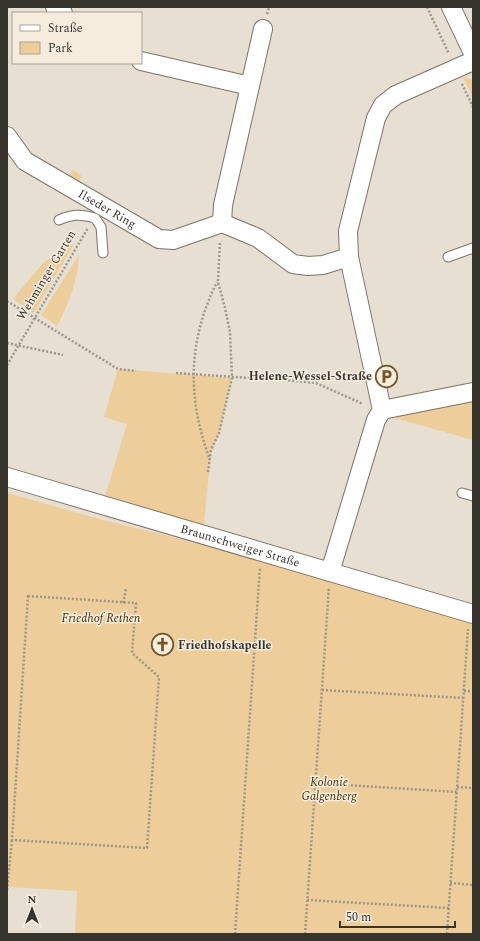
<svg xmlns="http://www.w3.org/2000/svg" width="480" height="941" font-family="Spectral,serif">
	<rect width="100%" height="100%" fill="#e7dfd1"/>
	<g fill="#edcd99">
		<polygon points="463,77 473,80 473,98"/>
		<polygon points="73,170 82,176 74,190 64,183"/>
		<polygon points="74,244 34,313 13,299 44,262"/>
		<path d="M79,255C78,280 69,303 57,326L41,315Z"/>
		<polygon points="118,369 232,378 219,433 211,450 203,535 102,506 127,424 104,417"/>
		<polygon points="473,399 473,440 384,415"/>
		<polygon points="7,493 103,520 201,544 473,622 473,934 75,934 77,891 7,887"/>
	</g>
	<g fill="none" stroke-linecap="round" stroke-linejoin="round">
		<defs>
			<g id="service">
				<path d="M59,220C72,214 81,214 95,218L101,227L103,253"/>
				<polyline points="448,257 473,248"/>
				<polyline points="462,493 473,496"/>
			</g>
			<g id="minor">
				<polyline points="55,7 63,13"/>
				<polyline points="451,7 473,53"/>
				<polyline points="141,61 250,86 223,205 222,223"/>
				<polyline points="250,86 263,29"/>
				<path id="s1" d="M7,136L25,161L159,239L173,240L222,223L258,238L293,264L308,266L323,265L349,257"/>
				<polyline points="382,410 473,392"/>
				<path id="s2" d="M7,477L473,614"/>
				<polyline points="330,572 376,420 382,410 349,257 348,231 376,118 383,105 396,95 473,61"/>
			</g>
		</defs>
		<use href="#service" stroke="#7b7468" stroke-width="11"/>
		<use href="#minor" stroke="#7b7468" stroke-width="20"/>
		<g stroke="#9c978c" stroke-width="2.5" stroke-dasharray="2 2" stroke-linecap="butt">
			<polyline points="427,7 449,54"/>
			<polyline points="267,14 269,7"/>
			<polyline points="462,84 473,107"/>
			<polyline points="7,301 118,369 136,371"/>
			<polyline points="7,343 63,355"/>
			<polyline points="7,365 88,228"/>
			<polyline points="176,373 265,379"/>
			<polyline points="284,380 316,383 363,404"/>
			<path d="M209,457C187,397 188,340 217,282"/>
			<polyline points="208,472 211,450 219,433 232,378 230,332 225,308 218,282 220,241"/>
			<polygon points="28,596 136,603 132,653 159,677 147,848 12,840"/>
			<polyline points="123,603 126,589"/>
			<polyline points="322,690 463,698"/>
			<polyline points="464,691 473,691"/>
			<polyline points="315,783 457,792"/>
			<polyline points="457,787 473,788"/>
			<polyline points="450,883 473,885"/>
			<polyline points="7,890 12,840"/>
			<polyline points="307,900 449,908"/>
			<polyline points="235,934 260,567"/>
			<polyline points="305,934 329,587"/>
			<polyline points="447,934 468,629"/>
		</g>
		<use href="#service" stroke="#fff" stroke-width="9"/>
		<use href="#minor" stroke="#fff" stroke-width="18"/>
	</g>
	<defs>
		<symbol id="parking-ring" viewBox="-11 -11 22 22"><circle r="9.5" fill="#f5ecde" stroke="#715628" stroke-width="1.5"/><path d="M-3.5-5.5H1a3.5 3.5 0 0 1 0 7H-1V5.5H-3.5ZM-1-3.4V-.6H.8a1.4 1.4 0 0 0 0-2.8Z" fill="#715628"/></symbol>
		<symbol id="church-ring" viewBox="-11 -11 22 22"><circle r="9.5" fill="#f5ecde" stroke="#715628" stroke-width="1.5"/><path d="M-1.2-6h2.4v3.5h3.3v2.4h-3.3V6h-2.4V-.1h-3.3v-2.4h3.3Z" fill="#715628"/></symbol>
	</defs>
	<g fill-rule="evenodd">
		<use href="#parking-ring" x="374" y="364" width="25" height="25"/>
		<use href="#church-ring" x="150" y="632" width="25" height="25"/>
	</g>
	<g text-anchor="middle" stroke-width="3" stroke-linejoin="round" paint-order="stroke">
		<g font-size="12" fill="#37342e" stroke="#f5ecde">
			<text dy="4" stroke="none"><textPath href="#s1" startOffset="126">Ilseder Ring</textPath></text>
			<text transform="translate(46 275) rotate(-59)" y="4">Wehminger Garten</text>
			<text dy="4" stroke="none"><textPath href="#s2" startOffset="243">Braunschweiger Straße</textPath></text>
		</g>
		<g font-size="12" font-weight="bold" fill="#37342e" stroke="#f5ecde" text-anchor="end">
			<text x="372" y="380">Helene-Wessel-Straße</text>
			<text x="178" y="649" text-anchor="start">Friedhofskapelle</text>
		</g>
		<g font-size="12" font-style="italic" fill="#462f01" stroke="#f5ecde">
			<text x="101" y="622">Friedhof Rethen</text>
			<text x="329" y="786">Kolonie<tspan x="329" dy="14">Galgenberg</tspan></text>
		</g>
	</g>
	<rect width="480" height="941" fill="none" stroke="#37342e" stroke-width="16"/>
	<rect x="12" y="12" width="130" height="52" fill="#f5ecde" stroke="#a9a298"/>
	<rect x="20" y="25" width="20" height="6" fill="#ffffff" stroke="#a9a298"/>
	<text x="48" y="32" font-size="12" fill="#37342e">Straße</text>
	<rect x="20" y="42" width="20" height="12" fill="#edcd99" stroke="#a9a298"/>
	<text x="48" y="52" font-size="12" fill="#37342e">Park</text>
	<g transform="translate(32 909)" stroke="#f5ecde" stroke-width="3" paint-order="stroke">
	<path d="M0-3L7 15L0 10L-7 15Z" fill="#37342e"/>
	<text y="-6" font-size="11" font-weight="bold" text-anchor="middle" fill="#37342e">N</text>
	</g>
	<path d="M340 921v6h115v-6" fill="none" stroke="#37342e" stroke-width="2"/>
	<text x="346" y="921" font-size="12" fill="#37342e" stroke="#f5ecde" stroke-width="3" paint-order="stroke">50 m</text>
</svg>
